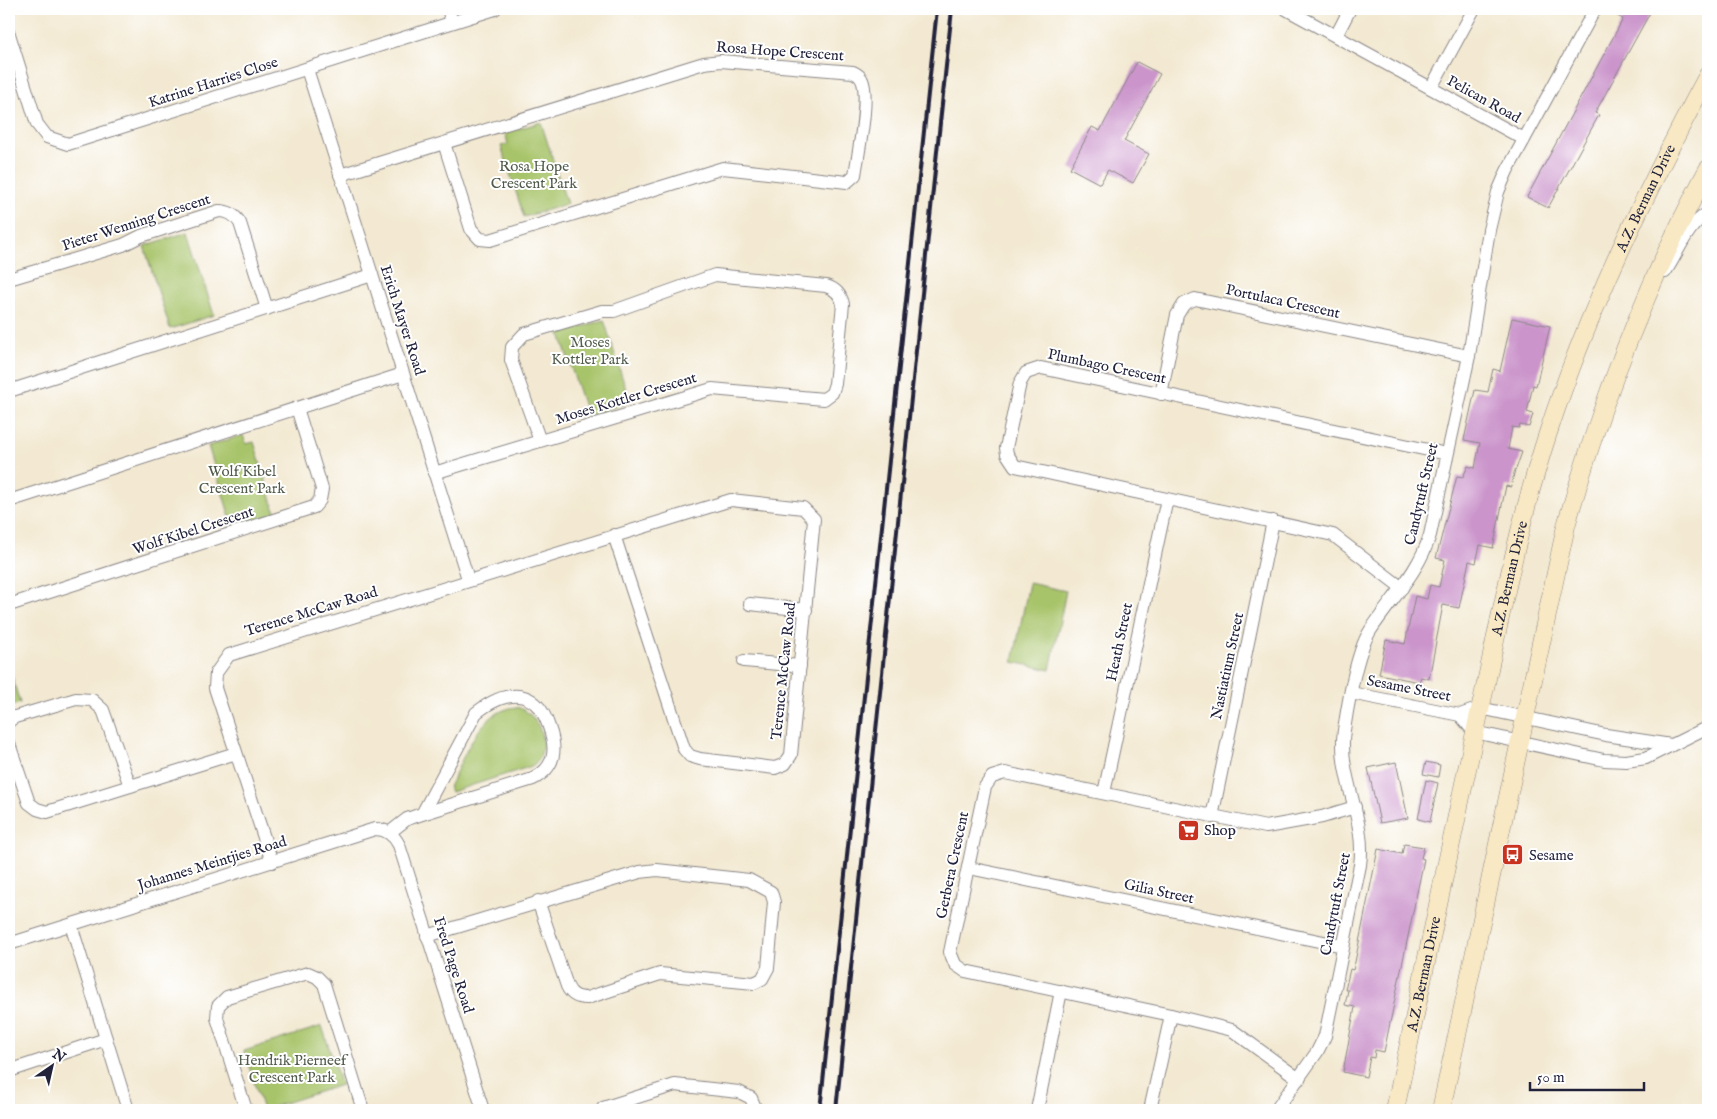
<svg xmlns="http://www.w3.org/2000/svg" width="1717" height="1119" font-family="'IM FELL English',serif">
	<rect width="100%" height="100%" fill="#fff"/>
	<filter id="ink" filterUnits="userSpaceOnUse"><feTurbulence type="fractalNoise" baseFrequency=".02" numOctaves="2"/><feDisplacementMap in="SourceGraphic" scale="10" xChannelSelector="R" yChannelSelector="G"/><feConvolveMatrix kernelMatrix="1 2 1 2 8 2 1 2 1" color-interpolation-filters="sRGB"/></filter>
	<filter id="wash" filterUnits="userSpaceOnUse"><feTurbulence type="fractalNoise" baseFrequency=".0096" numOctaves="4" result="noise"/><feDisplacementMap in="SourceGraphic" scale="20" xChannelSelector="R" yChannelSelector="G"/><feGaussianBlur stdDeviation="1.12" result="paint"/><feColorMatrix in="noise" values="0 0 0 0 0 0 0 0 0 0 0 0 0 0 0 0 0 1.4 0 .05"/><feComposite in="paint" operator="in"/></filter>
	<g filter="url(#wash)">
		<rect width="100%" height="100%" fill="#f3e9d2"/>
		<g fill="#a8c46a" stroke="#657352">
			<polygon points="541,122 567,204 524,217 501,146 508,144 505,133"/>
			<polygon points="188,232 214,315 170,329 144,246"/>
			<polygon points="604,320 630,402 587,416 560,334"/>
			<polygon points="243,435 246,444 254,442 276,514 233,527 208,446"/>
			<polygon points="1029,583 1066,591 1050,670 1013,662"/>
			<polygon points="9,667 20,703 9,707"/>
			<path d="M516,707C539,711 554,751 532,766L451,792L449,787C464,758 478,711 516,707Z"/>
			<polygon points="322,1026 341,1085 263,1110 244,1051"/>
		</g>
		<g id="blocks">
			<g fill="#cb94cb">
				<polygon points="1604,9 1652,9 1595,113 1599,115 1548,208 1527,197 1623,19"/>
				<polygon points="1137,62 1160,74 1124,141 1149,154 1133,183 1108,170 1100,184 1070,168 1092,127 1100,131"/>
				<polygon points="1512,318 1550,326 1536,386 1533,385 1527,412 1533,414 1529,427 1520,425 1519,428 1512,427 1508,449 1522,452 1516,469 1515,469 1511,487 1506,486 1493,548 1480,545 1476,563 1469,561 1459,608 1443,605 1429,679 1421,677 1419,682 1379,674 1386,640 1405,644 1415,596 1427,599 1430,585 1439,587 1445,560 1436,558 1457,476 1463,477 1468,466 1475,468 1480,443 1464,440 1475,390 1488,392 1493,369 1500,371"/>
				<polygon points="1396,762 1408,818 1380,823 1368,768"/>
				<polygon points="1426,762 1440,765 1438,777 1423,774"/>
				<polygon points="1426,780 1438,783 1430,822 1418,819"/>
				<polygon points="1404,844 1424,847 1421,858 1424,859 1384,1052 1375,1050 1374,1058 1370,1057 1366,1077 1343,1072 1355,1007 1345,1005 1348,990 1345,990 1350,969 1353,970 1355,962 1378,849 1402,854"/>
			</g>
		</g>
	</g>
	<g filter="url(#ink)">
		<use href="#blocks" fill-opacity="0" stroke="#8a8686" stroke-width="1"/>
		<g fill="none" stroke-linecap="round" stroke-linejoin="round">
			<defs>
				<g id="minor">
					<polyline points="448,9 452,22"/>
					<polyline points="1286,9 1524,139"/>
					<polyline points="9,34 37,124 47,137 68,144 495,9"/>
					<polyline points="1336,36 1350,9"/>
					<polyline points="307,69 468,579"/>
					<polyline points="1431,88 1474,9"/>
					<path d="M340,175L704,63L721,61L853,72C857,74 860,75 862,80C870,97 858,154 855,175L847,182L723,168L490,240L480,239L471,229L444,143"/>
					<path d="M1665,272C1679,252 1686,226 1708,213"/>
					<path d="M9,279L123,245L141,236L219,211C229,211 235,215 240,223L267,309"/>
					<polyline points="9,391 372,275"/>
					<polyline points="1161,394 1177,315 1184,304 1195,299 1469,356"/>
					<path d="M434,473L712,389L824,399L832,393L835,384L843,304C841,295 836,289 826,286L715,275L614,311H602L524,334L512,347L511,360L540,441"/>
					<polyline points="9,501 403,374"/>
					<polyline points="1402,588 1333,535 1015,466 1007,454 1006,448 1020,383 1026,373 1041,368 1447,454"/>
					<polyline points="750,604 806,610"/>
					<polyline points="9,605 314,507 320,500 322,489 297,408"/>
					<polyline points="744,661 800,666"/>
					<polyline points="1351,693 1460,715 1480,708 1606,735 1671,745"/>
					<polyline points="1460,715 1474,732 1604,760 1626,761 1646,758 1708,727"/>
					<polyline points="9,721 15,717 76,699 92,700 103,710 130,786"/>
					<polyline points="9,744 29,803 37,809 47,812 236,753"/>
					<polyline points="1104,793 1167,499"/>
					<polyline points="1212,817 1273,521"/>
					<path d="M389,833L407,819L422,814L533,779C556,767 557,749 549,727C536,687 506,689 476,713L422,814"/>
					<polyline points="272,862 215,688 216,673 229,655 731,500 803,508 814,519 791,755 785,764 775,768 700,759 690,756 684,749 614,535"/>
					<polyline points="969,868 1343,946"/>
					<polyline points="71,925 128,1110"/>
					<path d="M427,936L640,872L657,870L749,880L771,892L774,902L768,968L762,979L754,983L660,974L587,998C577,998 571,995 567,986L538,901"/>
					<path d="M9,944L375,829C386,829 394,835 399,845L483,1110"/>
					<polyline points="9,1071 106,1039"/>
					<polyline points="1299,1079 1232,1030 1171,1015 965,971 955,964 950,952 985,787 992,777 1005,773 1266,827 1322,817 1355,807"/>
					<polyline points="246,1110 217,1018 218,1006 227,997 308,973 317,977 324,984 363,1110"/>
					<polyline points="604,1110 603,1108 675,1085 739,1092 751,1098 756,1110"/>
					<polyline points="1037,1110 1061,991"/>
					<polyline points="1150,1110 1171,1015"/>
					<path d="M1276,1110L1317,1052L1325,1036L1360,865C1367,819 1337,776 1344,730C1348,704 1356,653 1370,631C1391,599 1419,572 1430,535L1469,356L1489,230L1498,192L1507,171L1595,9"/>
				</g>
				<g id="secondary">
					<path id="s1" d="M1395,1110C1425,968 1454,825 1486,683C1504,599 1521,515 1548,433C1589,308 1646,191 1708,75"/>
					<path d="M1441,1110L1566,526C1601,402 1647,283 1708,169"/>
				</g>
			</defs>
			<use href="#minor" stroke="#8a8686" stroke-width="14"/>
			<use href="#secondary" stroke="#8a8686" stroke-width="19"/>
			<use href="#minor" stroke="#fff" stroke-width="12"/>
			<use href="#secondary" stroke="#f8e8c3" stroke-width="18"/>
			<g stroke="#22223b" stroke-width="4">
				<polyline points="820,1110 937,9"/>
				<polyline points="836,1110 952,9"/>
			</g>
		</g>
	</g>
	<defs>
		<symbol id="supermarket-square" viewBox="-11 -11 22 22"><rect x="-9" y="-9" width="18" height="18" rx="4" fill="#c8321e" stroke="#fff"/><path d="M-6-5.5h2.5l.6 2H6L4.5 2H-2.5L-4.4-4H-6ZM-1.5 3.2a1.3 1.3 0 1 0 .1 0ZM3 3.2a1.3 1.3 0 1 0 .1 0Z" fill="#fff"/></symbol>
		<symbol id="bus-square" viewBox="-11 -11 22 22"><rect x="-9" y="-9" width="18" height="18" rx="4" fill="#c8321e" stroke="#fff"/><path d="M-5-6H5V4H4V6H2V4H-2V6H-4V4H-5ZM-3.5-4V0h7V-4ZM-3.5 1.2v1.5H-2V1.2ZM2 1.2v1.5H3.5V1.2Z" fill="#fff"/></symbol>
	</defs>
	<g fill-rule="evenodd">
		<use href="#supermarket-square" x="1176" y="818" width="25" height="25"/>
		<use href="#bus-square" x="1500" y="842" width="25" height="25"/>
	</g>
	<g text-anchor="middle" stroke-width="4" stroke-linejoin="round" paint-order="stroke">
		<g font-size="15" fill="#22223b" stroke="#fff">
			<text transform="translate(780 51) rotate(4)" y="5">Rosa Hope Crescent</text>
			<text transform="translate(213 82) rotate(-18)" y="5">Katrine Harries Close</text>
			<text transform="translate(1484 99) rotate(29)" y="5">Pelican Road</text>
			<text dy="5" stroke="none"><textPath href="#s1" startOffset="949">A.Z. Berman Drive</textPath></text>
			<text transform="translate(136 222) rotate(-18)" y="5">Pieter Wenning Crescent</text>
			<text transform="translate(1283 301) rotate(12)" y="5">Portulaca Crescent</text>
			<text transform="translate(403 320) rotate(72)" y="5">Erich Mayer Road</text>
			<text transform="translate(1107 366) rotate(12)" y="5">Plumbago Crescent</text>
			<text transform="translate(626 398) rotate(-17)" y="5">Moses Kottler Crescent</text>
			<text transform="translate(1421 494) rotate(-77)" y="5">Candytuft Street</text>
			<text transform="translate(193 530) rotate(-18)" y="5">Wolf Kibel Crescent</text>
			<text dy="5" stroke="none"><textPath href="#s1" startOffset="544">A.Z. Berman Drive</textPath></text>
			<text transform="translate(311 611) rotate(-17)" y="5">Terence McCaw Road</text>
			<text transform="translate(1119 642) rotate(-78)" y="5">Heath Street</text>
			<text transform="translate(1227 666) rotate(-78)" y="5">Nastiatium Street</text>
			<text transform="translate(783 671) rotate(-84)" y="5">Terence McCaw Road</text>
			<text transform="translate(1409 688) rotate(11)" y="5">Sesame Street</text>
			<text transform="translate(212 863) rotate(-17)" y="5">Johannes Meintjies Road</text>
			<text transform="translate(952 865) rotate(-78)" y="5">Gerbera Crescent</text>
			<text transform="translate(1159 891) rotate(12)" y="5">Gilia Street</text>
			<text transform="translate(1335 904) rotate(-79)" y="5">Candytuft Street</text>
			<text transform="translate(454 965) rotate(72)" y="5">Fred Page Road</text>
			<text dy="5" stroke="none"><textPath href="#s1" startOffset="139">A.Z. Berman Drive</textPath></text>
		</g>
		<g font-size="15" fill="#515b4b" stroke="#fff">
			<text x="534" y="171">Rosa Hope<tspan x="534" dy="17">Crescent Park</tspan></text>
			<text x="590" y="347">Moses<tspan x="590" dy="17">Kottler Park</tspan></text>
			<text x="242" y="476">Wolf Kibel<tspan x="242" dy="17">Crescent Park</tspan></text>
			<text x="292" y="1065">Hendrik Pierneef<tspan x="292" dy="17">Crescent Park</tspan></text>
		</g>
		<g font-size="15" fill="#22223b" stroke="#fff" text-anchor="start">
			<text x="1204" y="835">Shop</text>
			<text x="1529" y="860">Sesame</text>
		</g>
	</g>
	<rect width="1717" height="1119" fill="none" stroke="#fff" stroke-width="30"/>
	<g transform="translate(52 1066) rotate(34)" stroke="#ffffff" stroke-width="4" paint-order="stroke">
	<path d="M0-4L9 19L0 12L-9 19Z" fill="#22223b"/>
	<text y="-8" font-size="14" font-weight="bold" text-anchor="middle" fill="#22223b">N</text>
	</g>
	<path d="M1530 1082v8h114v-8" fill="none" stroke="#22223b" stroke-width="2.5"/>
	<text x="1537" y="1082" font-size="15" fill="#22223b" stroke="#ffffff" stroke-width="4" paint-order="stroke">50 m</text>
</svg>
